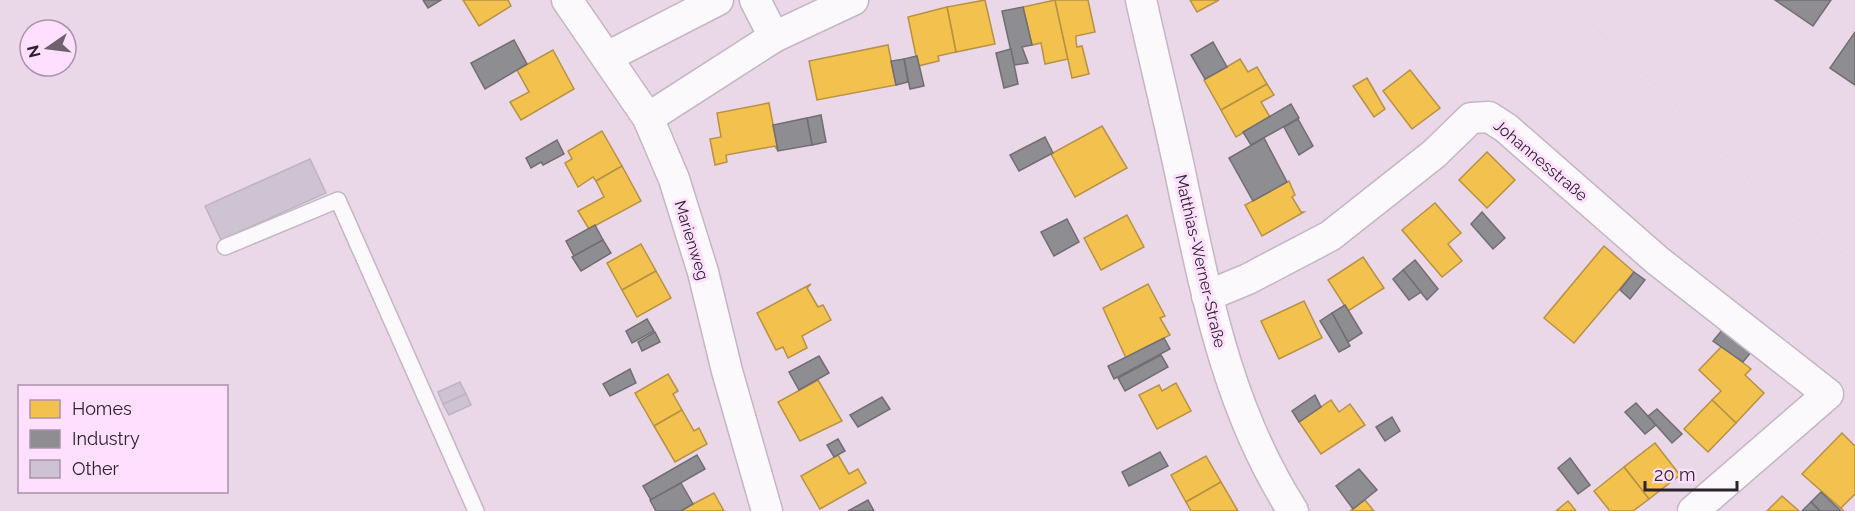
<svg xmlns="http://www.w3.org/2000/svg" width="1855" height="511" font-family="Raleway,sans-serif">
	<rect width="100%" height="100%" fill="#ead8e9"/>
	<g fill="#f2c14e" stroke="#b79144" stroke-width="1.5">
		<polygon points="463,0 508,0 511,6 479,26"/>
		<polygon points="985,0 995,44 956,52 947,7"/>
		<polygon points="1055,0 1068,59 1045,64 1041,43 1032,45 1023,7"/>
		<polygon points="1055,0 1088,0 1095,32 1076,36 1076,42 1077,47 1082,46 1089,74 1072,78"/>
		<polygon points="1190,0 1219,0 1197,12"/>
		<polygon points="947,7 956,52 938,56 939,61 918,66 908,17"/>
		<polygon points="888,45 896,85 817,100 809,61"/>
		<polygon points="553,50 574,89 521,120 510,102 529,92 517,70"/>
		<polygon points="1240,59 1248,72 1257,67 1267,84 1221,110 1204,80"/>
		<polygon points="1410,70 1440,108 1412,129 1383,91"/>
		<polygon points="1367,78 1385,109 1374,117 1353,86"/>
		<polygon points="1267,84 1274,95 1261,102 1270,117 1236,137 1221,110"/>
		<polygon points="769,103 778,151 775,146 726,155 727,162 715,165 710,139 721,137 717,113"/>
		<polygon points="1102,126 1127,168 1075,197 1051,154"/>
		<polygon points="602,131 622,166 596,181 593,177 578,187 565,163 572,159 568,151"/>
		<polygon points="1487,152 1515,180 1487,208 1459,180"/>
		<polygon points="622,166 641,201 589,229 578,211 604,197 596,181"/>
		<polygon points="1289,181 1295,195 1292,197 1301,212 1304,212 1262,236 1245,205"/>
		<polygon points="1435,203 1461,233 1448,244 1462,261 1442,277 1402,230"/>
		<polygon points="1127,215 1144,247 1101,270 1084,238"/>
		<polygon points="641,244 656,271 622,290 607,263"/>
		<polygon points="1604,246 1634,272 1574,343 1544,318"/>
		<polygon points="1363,257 1384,288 1348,311 1328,280"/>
		<polygon points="656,271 671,298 637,317 622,290"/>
		<polygon points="811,284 807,288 818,307 823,305 831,320 802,336 807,348 788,358 783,347 776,350 757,313"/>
		<polygon points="1148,284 1165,316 1160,318 1170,335 1126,358 1103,308"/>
		<polygon points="1304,301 1322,338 1279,359 1261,321"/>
		<polygon points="1722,346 1751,369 1745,375 1764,393 1736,423 1712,400 1721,391 1699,370"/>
		<polygon points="668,374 678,391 673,394 682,410 654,426 635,393"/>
		<polygon points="818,380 842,421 800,441 778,402"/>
		<polygon points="1176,383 1191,411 1157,429 1139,395 1159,385 1162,391"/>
		<polygon points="1331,400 1339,412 1350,404 1365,425 1321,454 1299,422"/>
		<polygon points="1712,400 1736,423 1708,452 1684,429"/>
		<polygon points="682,410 694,431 699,428 707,444 675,462 654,426"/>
		<polygon points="1842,433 1855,446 1855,494 1841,508 1844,511 1802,474"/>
		<polygon points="1655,443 1680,475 1649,499 1624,467"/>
		<polygon points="838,455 849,474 858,469 866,483 820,509 801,476"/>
		<polygon points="1206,456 1221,482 1186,502 1171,475"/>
		<polygon points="1624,467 1649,499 1633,511 1610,511 1594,491"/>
		<polygon points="1221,482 1238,511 1191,511 1186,502"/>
		<polygon points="714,493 724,511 681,511 693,504"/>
		<polygon points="1782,496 1799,511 1767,511"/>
		<polygon points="1365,500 1374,511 1350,511 1353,509"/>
		<polygon points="1568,501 1576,511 1556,511"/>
	</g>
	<g fill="#8d8d92" stroke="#706d73" stroke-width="1.5">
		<polygon points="423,0 441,0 428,8"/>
		<polygon points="1775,0 1831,0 1813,26"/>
		<polygon points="1023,7 1032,45 1022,47 1028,63 1014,65 1002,11"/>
		<polygon points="1855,32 1855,85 1830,68"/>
		<polygon points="514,40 527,64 485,89 471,63"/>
		<polygon points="1213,42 1227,67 1205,79 1191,55"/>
		<polygon points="1011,49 1018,84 1004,88 996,53"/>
		<polygon points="917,56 924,86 910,89 904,59"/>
		<polygon points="904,59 908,82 896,85 891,61"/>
		<polygon points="1291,104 1299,118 1251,145 1243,132"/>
		<polygon points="821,115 826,142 812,145 807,118"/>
		<polygon points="807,118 812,145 778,151 773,125"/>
		<polygon points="1298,119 1313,146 1299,155 1284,127"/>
		<polygon points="1045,137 1053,153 1019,171 1010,155"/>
		<polygon points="1264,138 1287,182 1253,201 1229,158"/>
		<polygon points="557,140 564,154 543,165 541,162 531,168 526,158"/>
		<polygon points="1482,212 1505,238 1493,249 1471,224"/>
		<polygon points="1067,219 1079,242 1054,256 1041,232"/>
		<polygon points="595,225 603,240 574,256 566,241"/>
		<polygon points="603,240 611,253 581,271 572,257"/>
		<polygon points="1415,260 1438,289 1427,300 1403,270"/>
		<polygon points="1403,270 1421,292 1409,300 1393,279"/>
		<polygon points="1634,272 1645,280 1630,299 1620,290"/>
		<polygon points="1345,305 1362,333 1348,342 1332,313"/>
		<polygon points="1332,313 1350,346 1339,352 1320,321"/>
		<polygon points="647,319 654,331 632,343 626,331"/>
		<polygon points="1723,329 1752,351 1743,362 1713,341"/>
		<polygon points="655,332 660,342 642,351 638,342"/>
		<polygon points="1164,338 1170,349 1114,379 1108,366"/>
		<polygon points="1161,355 1168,367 1125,391 1118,378"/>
		<polygon points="819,356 829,373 799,390 789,372"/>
		<polygon points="630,369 636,383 610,396 603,384"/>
		<polygon points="1315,395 1321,407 1299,422 1292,411"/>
		<polygon points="882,397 890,409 858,427 850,415"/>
		<polygon points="1636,403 1656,425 1645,434 1625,412"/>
		<polygon points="1657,409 1682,434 1672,443 1648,416"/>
		<polygon points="1392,417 1400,431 1385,441 1376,427"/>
		<polygon points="838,439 845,451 834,457 827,445"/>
		<polygon points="1160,452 1168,466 1129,486 1122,472"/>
		<polygon points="697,455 705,469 651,500 643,486"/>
		<polygon points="1570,458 1590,485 1578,494 1558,468"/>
		<polygon points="1359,469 1377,490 1353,509 1336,486"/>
		<polygon points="681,483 693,504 681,511 656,511 650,500"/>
		<polygon points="1821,492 1841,511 1820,511 1811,502"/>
		<polygon points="868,500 874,511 848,511"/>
		<polygon points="1811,502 1820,511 1802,511"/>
	</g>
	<g fill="#cec3d2" stroke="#beb3c0" stroke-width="1.5">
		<polygon points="310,159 326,193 221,240 205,206"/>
		<polygon points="460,382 466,394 443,404 438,392"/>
		<polygon points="466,394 471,405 449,415 443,404"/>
	</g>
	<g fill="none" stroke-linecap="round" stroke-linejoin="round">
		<defs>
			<polyline id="service" points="225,247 338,200 476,511"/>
			<g id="minor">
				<polyline points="567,0 648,118 674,179 703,272 727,371 767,511"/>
				<polyline points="755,0 774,37"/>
				<path d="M1141,0C1155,63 1171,127 1184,191C1208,303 1230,413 1293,511"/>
				<polyline points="607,57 718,0"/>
				<polyline points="648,118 774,37 853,0"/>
				<polyline points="1207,296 1248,279 1330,236 1434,154 1471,118 1489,117 1506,128 1658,261 1828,394 1693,511"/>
			</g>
		</defs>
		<use href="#service" stroke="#c4b6c4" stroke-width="18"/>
		<use href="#minor" stroke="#c4b6c4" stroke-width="33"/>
		<polyline stroke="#e0dae0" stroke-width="4" stroke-dasharray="1.5 4.5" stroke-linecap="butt" points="1568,0 1768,197 1855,263"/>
		<use href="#service" stroke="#fcf9fc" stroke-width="15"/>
		<use href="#minor" stroke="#fcf9fc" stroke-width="30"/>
	</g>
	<g text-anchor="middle" stroke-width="6" stroke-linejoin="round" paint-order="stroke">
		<g font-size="16" fill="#2d212c" stroke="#fedffd">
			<text transform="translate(1541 160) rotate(40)" y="6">Johannesstraße</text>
			<text transform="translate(692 240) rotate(73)" y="6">Marienweg</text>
			<text transform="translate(1201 261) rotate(77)" y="6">Matthias-Werner-Straße</text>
		</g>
	</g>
	<rect x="18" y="385" width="210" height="108" fill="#fedffd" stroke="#aa93a9" stroke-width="1.5"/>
	<rect x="30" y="400" width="30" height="18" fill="#f2c14e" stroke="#aa93a9" stroke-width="1.5"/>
	<text x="72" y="415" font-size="18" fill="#2d212c">Homes</text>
	<rect x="30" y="430" width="30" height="18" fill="#8d8d92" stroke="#aa93a9" stroke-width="1.5"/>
	<text x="72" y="445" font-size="18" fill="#2d212c">Industry</text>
	<rect x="30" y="460" width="30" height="18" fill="#cec3d2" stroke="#aa93a9" stroke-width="1.5"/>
	<text x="72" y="475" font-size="18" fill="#2d212c">Other</text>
	<g transform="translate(48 48) rotate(256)"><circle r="28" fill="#fedffd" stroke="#aa93a9" stroke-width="1.5"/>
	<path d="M0-4.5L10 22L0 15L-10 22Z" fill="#6f616e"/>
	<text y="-9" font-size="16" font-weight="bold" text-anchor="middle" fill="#2d212c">N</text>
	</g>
	<path d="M1645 481v9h92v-9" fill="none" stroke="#2d212c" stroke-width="3"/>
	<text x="1654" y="481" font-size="18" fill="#2d212c" stroke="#fedffd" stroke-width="4.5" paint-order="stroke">20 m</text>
</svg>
